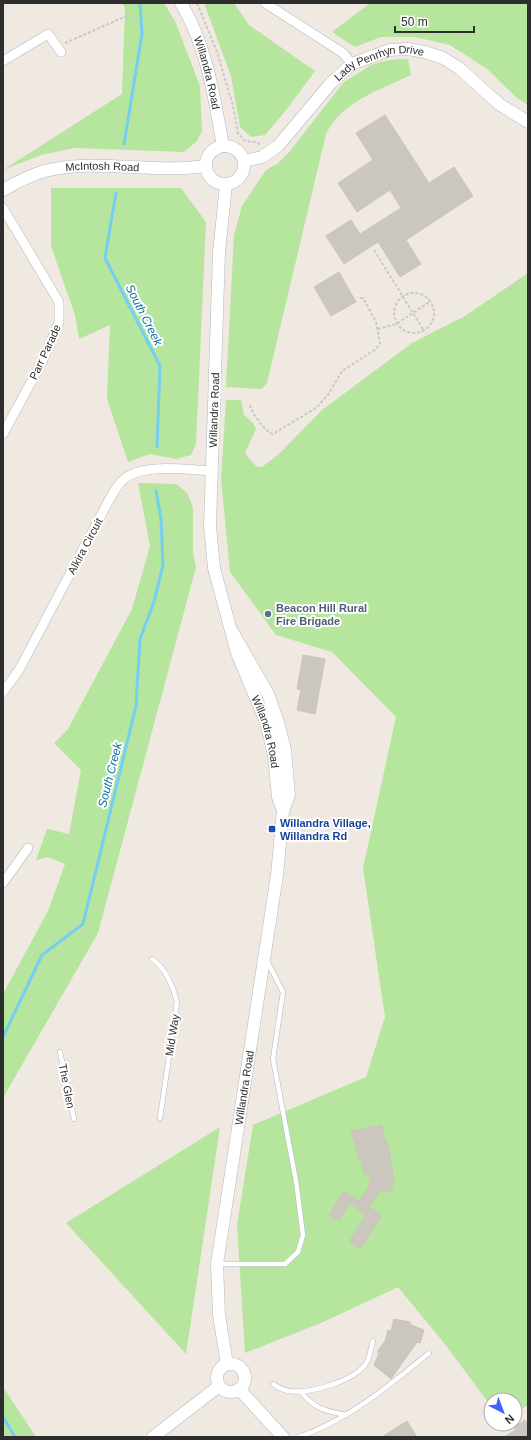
<svg xmlns="http://www.w3.org/2000/svg" width="531" height="1440" font-family="Helvetica,sans-serif">
	<rect width="100%" height="100%" fill="#efe9e1"/>
	<g fill="#b6e59e">
		<polygon points="122,3 164,3 175,21 200,86 202,131 197,141 184,152 75,148 41,155 3,170 122,94 125,8"/>
		<polygon points="204,3 234,3 249,25 315,71 287,109 265,135 251,137 240,127 231,76"/>
		<polygon points="370,3 528,3 528,105 517,98 487,69 450,45 415,37 381,37 355,47 332,32"/>
		<path d="M398,59H408L411,75C380,90 342,101 326,134L267,383L262,389L226,387L234,235L242,206L266,170L277,164L290,151L344,82L371,65L384,61Z"/>
		<polygon points="51,188 181,188 206,222 196,444 191,455 176,459 150,454 128,462 107,399 110,325 79,339 75,315 51,246"/>
		<polygon points="528,273 528,1405 515,1413 515,1400 491,1400 491,1406 444,1343 398,1287 321,1323 245,1353 237,1225 253,1125 366,1077 385,1017 363,868 396,717 332,652 276,635 230,572 221,479 226,400 241,400 244,415 253,423 256,429 245,453 256,466 262,467 278,455 322,410 412,343 465,316"/>
		<polygon points="138,483 176,484 187,493 193,507 193,553 196,567 98,933 3,1098 3,994 48,911 65,864 48,857 36,860 47,829 69,834 81,770 54,743 68,729 132,609 150,546"/>
		<polygon points="220,1127 186,1354 66,1223"/>
		<polygon points="3,1387 36,1437 3,1437"/>
	</g>
	<g fill="none" stroke-linecap="round" stroke-linejoin="round">
		<g stroke="#75cff0" stroke-width="3">
			<polyline points="124,144 142,34 140,3"/>
			<polyline points="116,193 105,258 160,366 157,447"/>
			<polyline points="3,1037 42,955 83,924 136,706 140,639 154,602 163,565 161,519 156,491"/>
			<polyline points="3,1417 15,1437"/>
		</g>
	</g>
	<g fill="#cbc7bf" stroke="#cbc5ba">
		<polygon points="385,115 429,183 454,167 473,196 406,240 421,264 400,277 378,242 344,264 326,236 351,220 360,234 401,208 390,190 357,212 338,183 373,160 356,133"/>
		<polygon points="339,272 356,302 331,316 314,287"/>
		<polygon points="303,655 325,659 315,714 297,710 301,690 297,689"/>
		<polygon points="382,1125 385,1142 387,1141 394,1179 391,1192 381,1190 369,1207 382,1215 360,1249 349,1242 366,1215 350,1203 339,1221 329,1215 344,1191 359,1201 368,1188 371,1174 365,1175 361,1158 359,1159 351,1131"/>
		<polygon points="394,1319 410,1322 411,1325 424,1330 420,1343 417,1342 391,1379 374,1365 379,1353 377,1352 385,1341 388,1330 391,1331"/>
		<polygon points="525,1420 528,1424 528,1437 504,1437 516,1430 514,1427"/>
		<polygon points="407,1421 417,1437 382,1437"/>
	</g>
	<g fill="none" stroke-linecap="round" stroke-linejoin="round">
		<defs>
			<g id="lane">
				<path d="M152,959C166,968 173,987 177,1002L160,1118"/>
				<polyline points="60,1052 74,1119"/>
				<polyline points="219,1264 285,1264 298,1252 303,1235 296,1181 273,1059 283,992 267,961"/>
				<path d="M273,1384C278,1387 284,1391 289,1391C310,1394 356,1381 367,1362C370,1356 371,1347 373,1341"/>
				<path d="M301,1392C315,1409 325,1411 346,1415"/>
				<path d="M299,1437C348,1420 389,1386 429,1353"/>
			</g>
			<g id="street">
				<polyline points="265,3 343,53 352,64"/>
				<polyline points="3,61 48,34 61,52"/>
				<polyline points="3,208 59,302 59,322 42,362 3,434"/>
				<path d="M3,692L19,670L108,502C112,495 116,487 122,481C140,462 187,470 212,471"/>
				<polyline points="3,883 28,848"/>
			</g>
			<g id="secondary">
				<path id="s1" d="M181,3C207,47 214,96 223,146"/>
				<circle cx="225" cy="165" r="19"/>
				<path id="s2" d="M244,161L262,157L278,146L331,83L352,64L389,50L408,49L425,52L443,58L459,68L499,104L528,122"/>
				<path id="s3" d="M226,185L219,252L210,526L214,568L237,653L266,722L274,755L278,797L283,811"/>
				<path id="s4" d="M3,190C17,182 30,175 45,171C95,158 154,174 205,166"/>
				<circle cx="231" cy="1378" r="14"/>
				<path id="s5" d="M227,1364L219,1315L217,1264L277,875L283,811L289,795L285,750L278,722L268,694L233,633"/>
				<polyline points="239,1389 283,1437"/>
				<polyline points="153,1437 219,1386"/>
			</g>
		</defs>
		<use href="#lane" stroke="#b4b7c1" stroke-width="5.5"/>
		<use href="#street" stroke="#b4b7c1" stroke-width="10"/>
		<use href="#secondary" stroke="#b4b7c1" stroke-width="13"/>
		<g stroke="#c9c9c9" stroke-width="2" stroke-dasharray="3 2" stroke-linecap="butt">
			<polyline points="197,3 217,52 233,106 238,133 245,141 257,142 261,146"/>
			<polyline points="65,43 129,15"/>
			<polyline points="374,250 424,331"/>
			<circle cx="414" cy="313" r="20"/>
			<polyline points="378,329 396,324 431,301"/>
			<path d="M250,405C251,412 266,433 273,434L316,408L328,395L342,371L376,349L380,344L376,322L363,298H358"/>
		</g>
		<use href="#lane" stroke="#fff" stroke-width="4.5"/>
		<use href="#street" stroke="#fff" stroke-width="9"/>
		<use href="#secondary" stroke="#fff" stroke-width="12"/>
	</g>
	<circle fill="#5c6f8a" stroke="#fff" stroke-width="1.5" cx="268" cy="614" r="4"/>
	<rect fill="#1a4fb4" stroke="#fff" stroke-width="1.5" x="268" y="825" width="8" height="8" rx="2"/>
	<g text-anchor="middle" stroke-width="4" stroke-linejoin="round" paint-order="stroke">
		<g font-size="11" fill="#2e2e2e" stroke="#fff">
			<text dy="4" stroke="none"><textPath href="#s2" startOffset="175">Lady Penrhyn Drive</textPath></text>
			<text dy="4" stroke="none"><textPath href="#s1" startOffset="75">Willandra Road</textPath></text>
			<text dy="4" stroke="none"><textPath href="#s4" startOffset="104">McIntosh Road</textPath></text>
			<text transform="translate(45 352) rotate(-65)" y="4">Parr Parade</text>
			<text transform="translate(214 410) rotate(-88)" y="4">Willandra Road</text>
			<text transform="translate(85 546) rotate(-62)" y="4">Alkira Circuit</text>
			<text dy="4" stroke="none"><textPath href="#s3" startOffset="556">Willandra Road</textPath></text>
			<text transform="translate(172 1035) rotate(-81)" y="4">Mid Way</text>
			<text transform="translate(67 1086) rotate(79)" y="4">The Glen</text>
			<text dy="4" stroke="none"><textPath href="#s5" startOffset="279">Willandra Road</textPath></text>
		</g>
		<g font-size="11" font-weight="bold" fill="#4e5e75" stroke="#fff" text-anchor="start">
			<text x="276" y="612">Beacon Hill Rural<tspan x="276" dy="13">Fire Brigade</tspan></text>
		</g>
		<g font-size="11" font-weight="bold" fill="#164399" stroke="#fff" text-anchor="start">
			<text x="280" y="827">Willandra Village,<tspan x="280" dy="13">Willandra Rd</tspan></text>
		</g>
		<g font-size="12" font-style="italic" fill="#0d6fa3" stroke="#fff">
			<text transform="translate(144 315) rotate(63)" y="4">South Creek</text>
			<text transform="translate(110 775) rotate(-76)" y="4">South Creek</text>
		</g>
	</g>
	<rect width="531" height="1440" fill="none" stroke="#2e2e2e" stroke-width="8"/>
	<g transform="translate(503 1412) rotate(138)"><circle r="19" fill="#ffffff" stroke="#ababab"/>
	<path d="M0-3L7 15L0 10L-7 15Z" fill="#4264fb"/>
	<text y="-6" font-size="11" font-weight="bold" text-anchor="middle" fill="#2e2e2e">N</text>
	</g>
	<path d="M395 26v6h79v-6" fill="none" stroke="#2e2e2e" stroke-width="2"/>
	<text x="401" y="26" font-size="12" fill="#2e2e2e" stroke="#ffffff" stroke-width="3" paint-order="stroke">50 m</text>
</svg>
